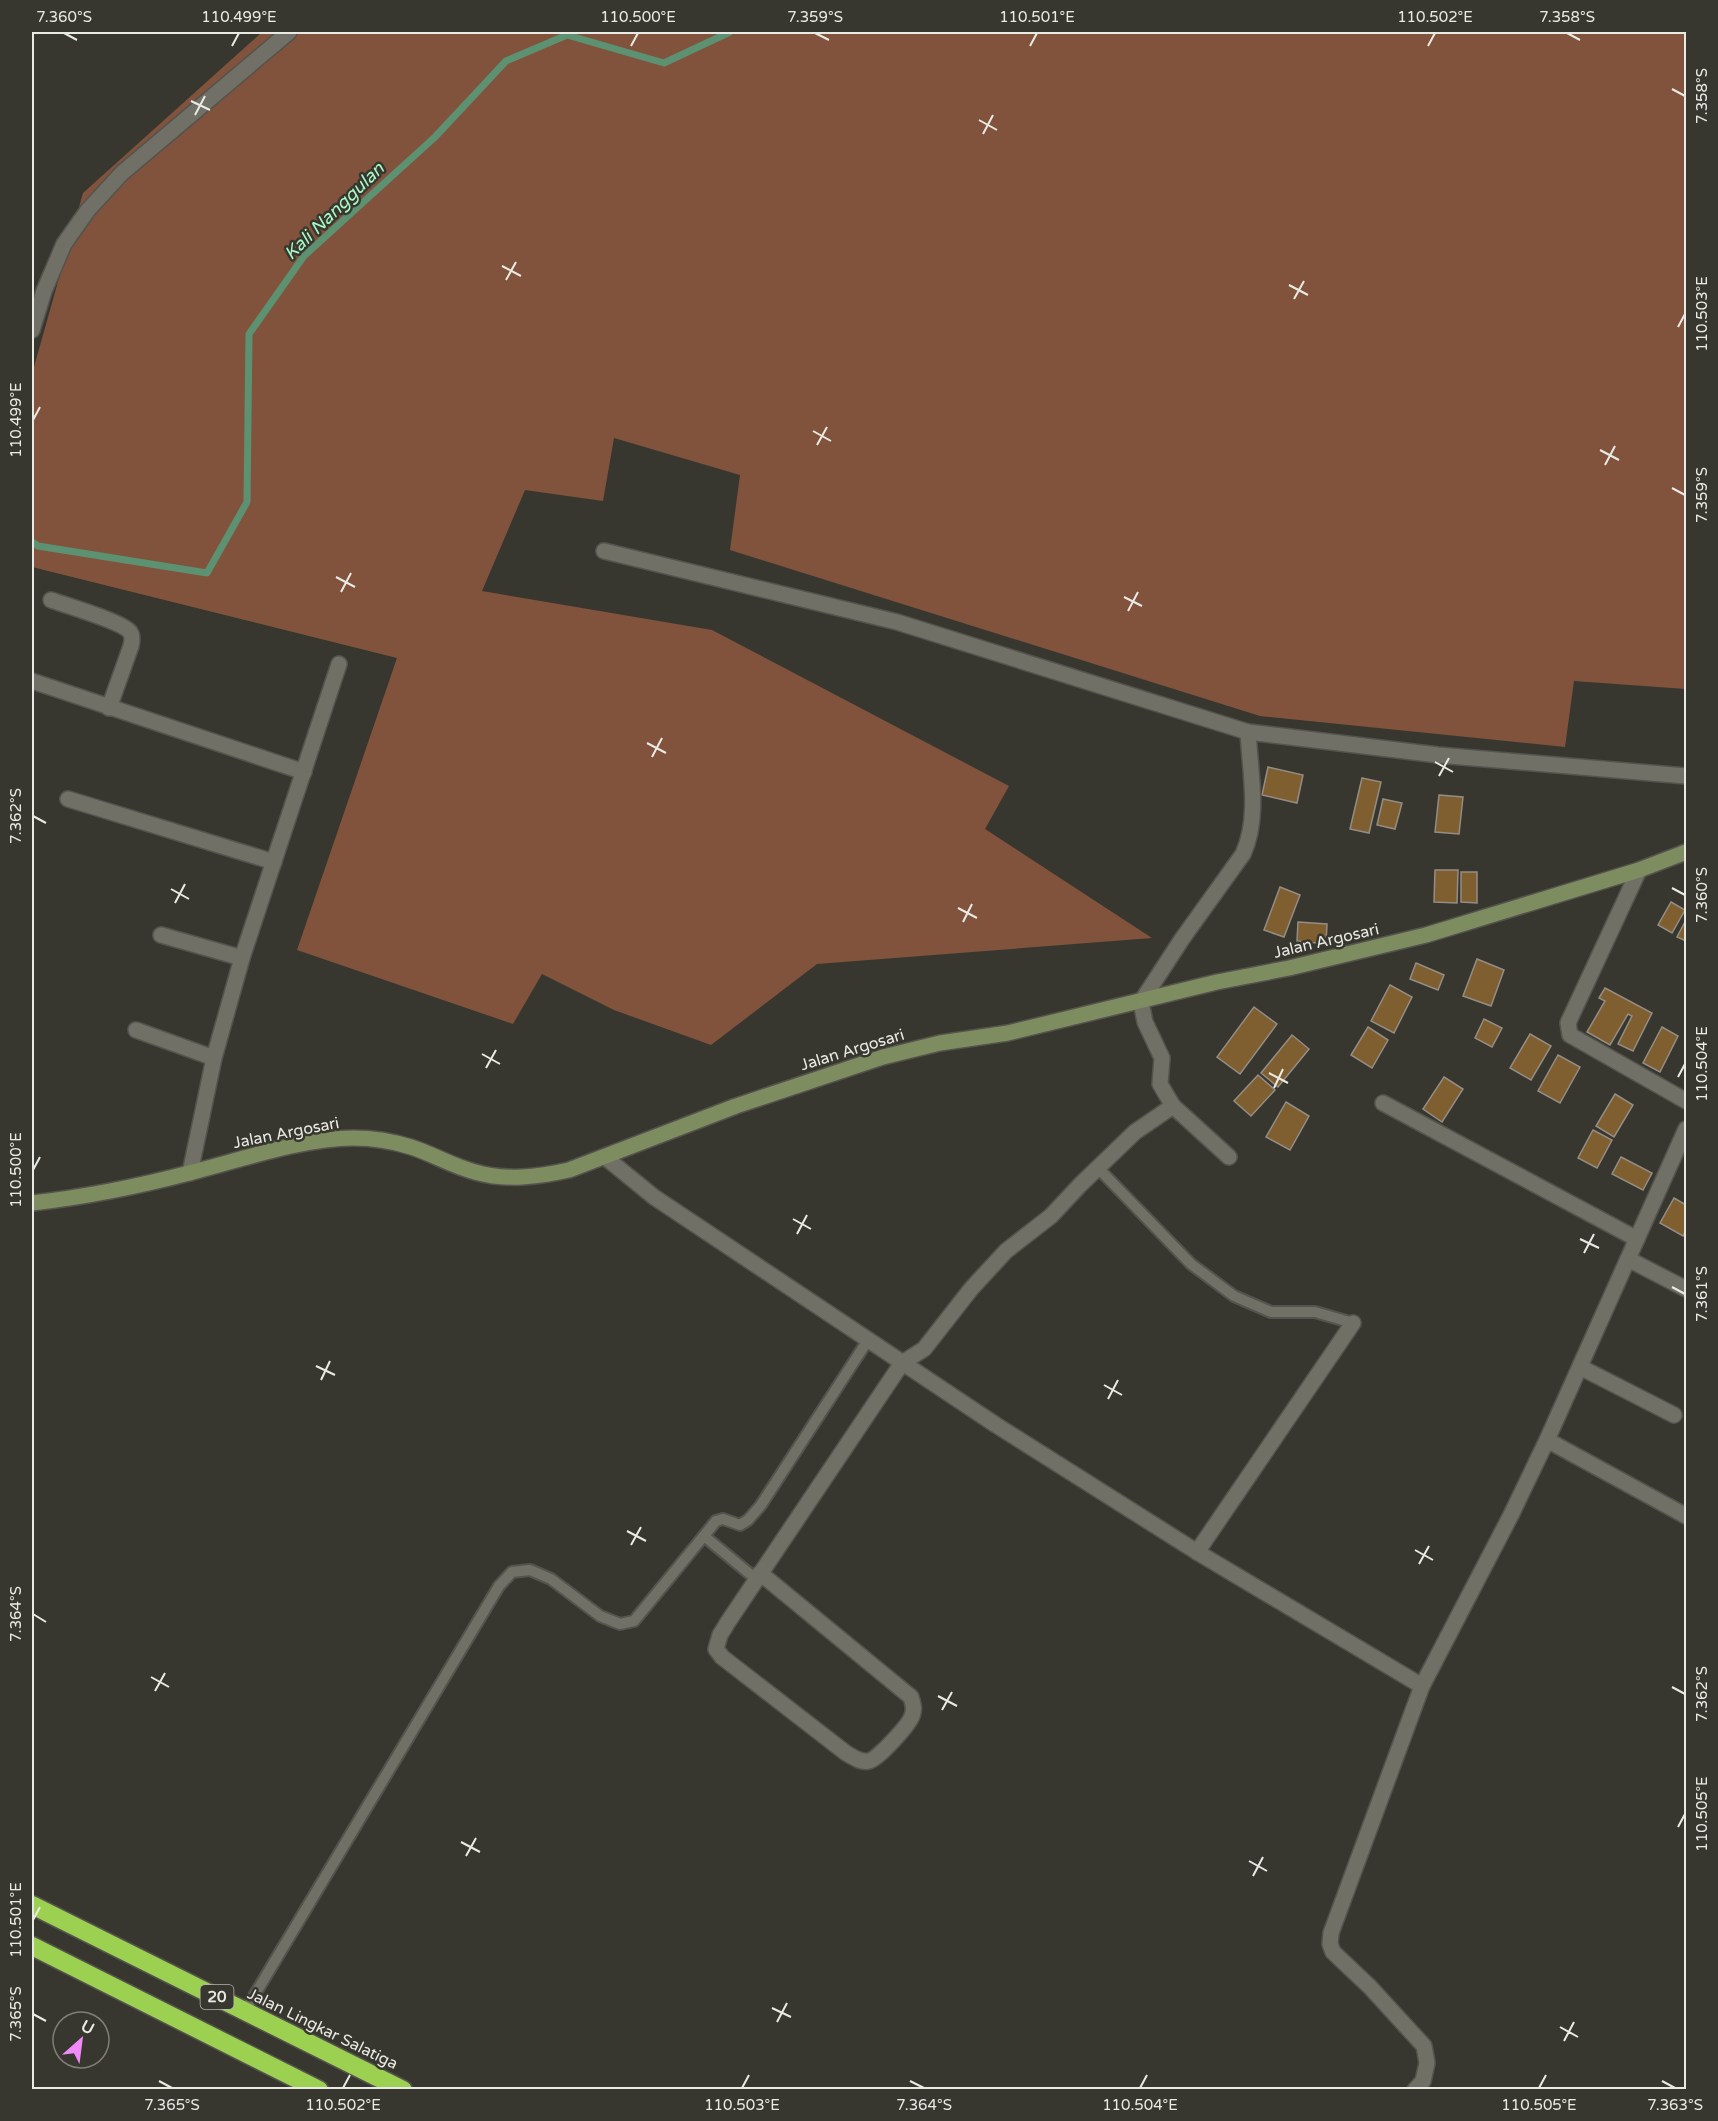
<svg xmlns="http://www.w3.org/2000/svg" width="1718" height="2121" font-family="'Varela Round',sans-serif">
	<rect width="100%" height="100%" fill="#38372f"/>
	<polygon fill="#81533d" points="262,32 1686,32 1686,689 1574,681 1565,747 1260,716 730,550 740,475 614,438 603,501 525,490 482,591 712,630 1009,786 985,829 1152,938 817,964 711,1045 614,1010 542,974 513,1024 297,950 397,658 32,567 32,374 83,193"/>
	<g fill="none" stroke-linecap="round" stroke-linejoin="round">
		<polyline stroke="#5c9271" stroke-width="7" points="32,542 38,546 207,573 247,502 249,334 304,256 435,137 506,61 567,35 664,63 730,32"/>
	</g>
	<g fill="#7f5e2f" stroke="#948d85" stroke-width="1.5">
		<polygon points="1268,767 1303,775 1297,803 1262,795"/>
		<polygon points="1362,778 1381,782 1369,833 1350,829"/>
		<polygon points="1439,795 1463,797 1459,834 1435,832"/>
		<polygon points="1383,799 1402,803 1395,829 1377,825"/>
		<polygon points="1435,870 1458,870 1457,903 1434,902"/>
		<polygon points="1461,872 1477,872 1477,903 1461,902"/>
		<polygon points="1280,887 1300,895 1284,937 1264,930"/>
		<polygon points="1671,902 1685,910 1672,933 1658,925"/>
		<polygon points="1686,920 1686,941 1677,937"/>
		<polygon points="1298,922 1327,924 1326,944 1297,941"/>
		<polygon points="1477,959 1504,970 1491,1006 1463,996"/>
		<polygon points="1416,963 1444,975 1438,990 1410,979"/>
		<polygon points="1390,985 1412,997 1394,1033 1371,1021"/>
		<polygon points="1605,988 1652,1013 1633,1051 1618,1044 1632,1016 1628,1014 1610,1045 1587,1032 1605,1001 1599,998"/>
		<polygon points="1254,1007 1277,1024 1240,1074 1217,1057"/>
		<polygon points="1484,1019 1502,1028 1492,1047 1475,1038"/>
		<polygon points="1368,1027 1388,1040 1372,1068 1351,1055"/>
		<polygon points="1662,1027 1678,1036 1660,1072 1643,1063"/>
		<polygon points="1530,1034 1551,1046 1531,1080 1510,1068"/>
		<polygon points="1292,1035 1309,1049 1278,1087 1261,1073"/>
		<polygon points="1558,1055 1580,1067 1560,1103 1538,1091"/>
		<polygon points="1258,1075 1275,1090 1251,1116 1234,1101"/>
		<polygon points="1444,1077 1463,1089 1442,1122 1423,1109"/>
		<polygon points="1615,1094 1633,1105 1614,1137 1596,1126"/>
		<polygon points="1286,1102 1309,1116 1290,1150 1266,1137"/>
		<polygon points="1593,1130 1612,1140 1597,1168 1578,1158"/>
		<polygon points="1621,1157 1652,1173 1643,1190 1612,1174"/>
		<polygon points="1674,1198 1686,1205 1686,1230 1683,1236 1660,1223"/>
	</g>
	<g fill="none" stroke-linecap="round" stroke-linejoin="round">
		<defs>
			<g id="lane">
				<polyline points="1098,1168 1191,1264 1234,1296 1271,1312 1315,1312 1353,1323"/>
				<polyline points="704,1536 756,1579"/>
				<polyline points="245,2011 499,1586 512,1572 530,1570 551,1579 600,1616 620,1624 634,1621 716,1521 723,1519 740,1525 748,1520 761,1505 868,1340"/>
			</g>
			<g id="street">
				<polyline points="32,330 44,291 64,244 88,210 122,173 289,32"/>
				<polyline points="604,551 897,622 1248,732 1438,755 1686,776"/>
				<path d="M51,600C65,605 123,622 130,632C133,636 132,642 131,646L109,708"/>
				<polyline points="32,681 304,772"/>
				<polyline points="68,799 274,862"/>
				<polyline points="1639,870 1568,1023 1570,1035 1686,1101"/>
				<polyline points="161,935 242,958"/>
				<polyline points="136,1030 214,1058"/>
				<polyline points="1383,1103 1637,1239"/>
				<polyline points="605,1157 654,1197 996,1425 1197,1552 1422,1686 1511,1515 1547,1440 1686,1129"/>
				<path d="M1229,1157L1173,1106L1160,1084L1162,1058L1145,1022L1141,1002L1182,939L1243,854C1260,817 1250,772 1248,732"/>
				<polyline points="190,1173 214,1058 242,958 339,664"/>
				<polyline points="1628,1259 1686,1289"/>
				<polyline points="1580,1367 1674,1415"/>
				<polyline points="1547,1440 1686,1516"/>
				<polyline points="1197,1552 1353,1323"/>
				<path d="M760,1573L911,1697C913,1704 915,1709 912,1716C909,1725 878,1759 869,1761C861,1763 853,1757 846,1753L722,1657L716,1649L720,1635L728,1622L902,1363L924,1349L971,1289L1006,1251L1051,1216L1080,1185L1135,1132L1173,1106"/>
				<polyline points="1415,2090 1423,2081 1427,2063 1424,2046 1370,1987 1333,1952 1330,1944 1331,1933 1422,1686"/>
			</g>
			<path id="secondary" d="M32,1203C86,1197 140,1186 193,1172C240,1160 304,1138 353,1138C373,1138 392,1141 411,1147C433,1154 452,1166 475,1172C506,1181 538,1177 569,1170L736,1106L883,1057L940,1043L1008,1033L1217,982L1289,968L1426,935L1639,870L1686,852"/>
			<g id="highway">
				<polyline points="32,1905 403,2090"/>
				<polyline points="32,1946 319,2090"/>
			</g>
		</defs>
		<use href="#lane" stroke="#54534d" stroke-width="14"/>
		<use href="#street" stroke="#54534d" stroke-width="18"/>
		<use href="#secondary" stroke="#54534d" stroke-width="18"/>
		<use href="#highway" stroke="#54534d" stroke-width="21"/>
		<use href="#lane" stroke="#717066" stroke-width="10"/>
		<use href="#street" stroke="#717066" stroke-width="15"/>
		<use href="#secondary" stroke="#7e8d60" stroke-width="15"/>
		<use href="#highway" stroke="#9bd051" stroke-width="18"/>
	</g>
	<path fill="none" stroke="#eaeae5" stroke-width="2" d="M64,33L77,40M815,33L829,40M1567,33L1580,40M232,46L239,33M631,46L638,33M1030,46L1037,33M1428,46L1435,33M1672,89L1685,96M191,101L210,110M195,115L205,96M979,120L997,130M983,134L993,115M502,266L521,276M506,280L516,262M1289,285L1308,295M1294,299L1304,281M1678,327L1685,314M33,420L40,407M813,431L831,441M817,445L827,427M1600,450L1619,460M1605,465L1615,446M1672,488L1685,495M336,577L355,587M341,592L351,573M1124,597L1142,606M1128,611L1138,592M647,743L666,753M652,757L662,738M1435,762L1453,772M1439,776L1449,758M33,816L46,823M1672,888L1685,895M171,889L189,899M175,903L185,884M958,908L977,918M963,922L972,904M482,1054L500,1064M486,1068L496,1050M1269,1073L1288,1083M1678,1077L1685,1064M1274,1088L1283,1069M33,1170L40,1157M793,1219L811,1229M797,1234L807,1215M1580,1239L1599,1248M1584,1253L1594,1234M1672,1287L1685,1294M316,1366L335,1375M321,1380L330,1361M1104,1385L1122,1395M1108,1399L1118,1380M627,1531L646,1541M631,1545L641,1527M1415,1550L1433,1560M1419,1564L1429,1546M33,1614L46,1622M151,1677L169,1687M1672,1687L1685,1694M155,1691L165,1673M938,1696L957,1706M942,1710L952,1692M1678,1827L1685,1814M461,1842L480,1852M466,1856L476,1838M1249,1861L1267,1871M1253,1876L1263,1857M33,1920L40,1907M772,2008L791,2017M33,2014L46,2021M777,2022L787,2003M1560,2027L1578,2037M1564,2041L1574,2022M159,2081L172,2088M910,2081L924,2088M1662,2081L1675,2088M343,2088L350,2075M742,2088L749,2075M1140,2088L1147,2075M1539,2088L1546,2075"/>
	<g text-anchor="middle" stroke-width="5" stroke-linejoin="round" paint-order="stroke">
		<rect fill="#38372f" stroke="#b5b4ae" stroke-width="1.5" x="200.5" y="1985" width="33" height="24" rx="4.5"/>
		<g font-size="15" font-weight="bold" fill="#eaeae5">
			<text x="217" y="2002">20</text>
		</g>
		<g font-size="16" fill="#eaeae5" stroke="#38372f">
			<text transform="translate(1326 940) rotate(-13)" y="6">Jalan Argosari</text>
			<text transform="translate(852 1049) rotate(-17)" y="6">Jalan Argosari</text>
			<text transform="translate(286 1132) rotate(-11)" y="6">Jalan Argosari</text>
			<text transform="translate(323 2028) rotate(26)" y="6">Jalan Lingkar Salatiga</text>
		</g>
		<g font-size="18" font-style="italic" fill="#a7f9c5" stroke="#38372f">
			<text transform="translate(334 211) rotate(-44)" y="6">Kali Nanggulan</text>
		</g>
	</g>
	<rect width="1718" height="2121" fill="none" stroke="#38372f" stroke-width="66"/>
	<g transform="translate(81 2040) rotate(28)"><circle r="28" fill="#38372f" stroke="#7f7f78" stroke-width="1.5"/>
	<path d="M0-4.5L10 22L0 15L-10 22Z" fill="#ef8bf7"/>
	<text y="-9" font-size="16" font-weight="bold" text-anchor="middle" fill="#eaeae5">U</text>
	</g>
	<rect x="33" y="33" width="1652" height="2055" fill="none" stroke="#eaeae5" stroke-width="2"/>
	<g font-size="15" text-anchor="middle" fill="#eaeae5">
		<text x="64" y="22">7.360°S</text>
		<text x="239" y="22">110.499°E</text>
		<text x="638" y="22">110.500°E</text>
		<text x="815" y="22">7.359°S</text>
		<text x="1037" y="22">110.501°E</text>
		<text x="1435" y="22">110.502°E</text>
		<text x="1567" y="22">7.358°S</text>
		<text transform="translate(1702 96) rotate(-90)" y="5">7.358°S</text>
		<text transform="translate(1702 314) rotate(-90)" y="5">110.503°E</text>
		<text transform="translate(16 420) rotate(-90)" y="5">110.499°E</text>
		<text transform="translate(1702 495) rotate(-90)" y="5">7.359°S</text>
		<text transform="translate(16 816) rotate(-90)" y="5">7.362°S</text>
		<text transform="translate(1702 895) rotate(-90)" y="5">7.360°S</text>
		<text transform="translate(1702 1064) rotate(-90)" y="5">110.504°E</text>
		<text transform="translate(16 1170) rotate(-90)" y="5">110.500°E</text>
		<text transform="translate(1702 1294) rotate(-90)" y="5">7.361°S</text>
		<text transform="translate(16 1614) rotate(-90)" y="5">7.364°S</text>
		<text transform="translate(1702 1694) rotate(-90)" y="5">7.362°S</text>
		<text transform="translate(1702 1814) rotate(-90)" y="5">110.505°E</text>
		<text transform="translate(16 1920) rotate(-90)" y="5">110.501°E</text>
		<text transform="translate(16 2014) rotate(-90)" y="5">7.365°S</text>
		<text x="172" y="2110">7.365°S</text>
		<text x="343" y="2110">110.502°E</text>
		<text x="742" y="2110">110.503°E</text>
		<text x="924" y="2110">7.364°S</text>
		<text x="1140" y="2110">110.504°E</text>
		<text x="1539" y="2110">110.505°E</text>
		<text x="1675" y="2110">7.363°S</text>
	</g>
</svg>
